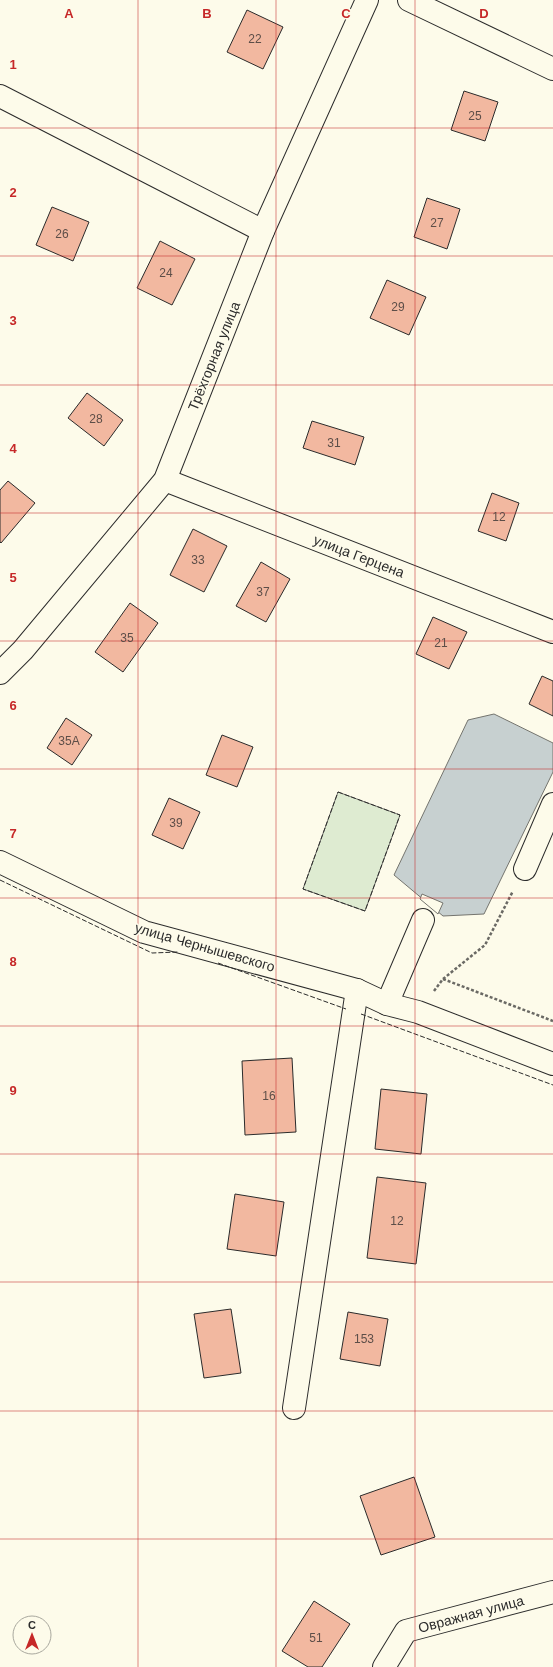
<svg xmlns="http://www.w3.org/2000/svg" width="553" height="1667" font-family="Helvetica,sans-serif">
	<rect width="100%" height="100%" fill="#fdfbea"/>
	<polygon fill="#deebd1" stroke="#74746e" points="338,792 400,815 365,911 303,889"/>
	<polygon fill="#c7d0d0" stroke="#74746e" points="494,714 553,743 553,772 484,914 443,916 394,875 468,720"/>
	<polygon fill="#fdfbea" stroke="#74746e" points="422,894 443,903 438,914 420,899"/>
	<g fill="#f2b8a0" stroke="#2b2b2b">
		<polygon points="247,10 283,27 263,69 227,52"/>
		<polygon points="464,91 498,102 485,141 451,130"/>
		<polygon points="427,198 460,209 447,249 414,237"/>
		<polygon points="52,207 89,222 73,261 36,245"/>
		<polygon points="160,241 195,259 172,305 137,288"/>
		<polygon points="387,280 426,297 409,335 370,318"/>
		<polygon points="87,393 123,420 104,446 68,418"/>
		<polygon points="312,421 364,437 355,465 303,448"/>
		<polygon points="8,481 35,503 1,543 0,542 0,490"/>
		<polygon points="492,493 519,503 506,541 478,531"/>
		<polygon points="193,529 227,546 204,592 170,575"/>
		<polygon points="261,562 290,579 266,622 236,606"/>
		<polygon points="130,603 158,623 123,672 95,652"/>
		<polygon points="433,617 467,632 449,669 416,654"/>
		<polygon points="542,676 553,681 553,716 529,704"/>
		<polygon points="66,718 92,735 72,765 47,748"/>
		<polygon points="222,735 253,747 237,787 206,775"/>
		<polygon points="169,798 200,812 183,849 152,835"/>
		<polygon points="292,1058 296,1132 245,1135 242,1061"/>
		<polygon points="381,1089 427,1094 421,1154 375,1149"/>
		<polygon points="377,1177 426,1183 416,1264 367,1258"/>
		<polygon points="235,1194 284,1202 276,1256 227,1249"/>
		<polygon points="231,1309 241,1373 204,1378 194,1314"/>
		<polygon points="348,1312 388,1319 380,1366 340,1359"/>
		<polygon points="414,1477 435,1537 381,1555 360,1496"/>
		<polygon points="314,1601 350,1624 322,1667 308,1667 282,1651"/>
	</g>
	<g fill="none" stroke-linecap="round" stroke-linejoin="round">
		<defs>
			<g id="minor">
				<polyline points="409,0 553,69"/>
				<polyline points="0,96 263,231"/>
				<polyline points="165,480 553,632"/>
				<polyline points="0,673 23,650 165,480 263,231 367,0"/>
				<polyline points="0,862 144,932 357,990 387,1004 418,1012 553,1064"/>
				<polyline points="525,869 553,804"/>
				<polyline points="387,1004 423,920"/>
				<polyline points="294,1408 357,990"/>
				<polyline points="384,1667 406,1631 553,1592"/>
			</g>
		</defs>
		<use href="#minor" stroke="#2b2b2b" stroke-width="24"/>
		<g stroke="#6a6964" stroke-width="2.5" stroke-dasharray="3 2" stroke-linecap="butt">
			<polyline points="443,979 485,945 513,891"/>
			<polyline points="434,991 443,979 553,1021"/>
		</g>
		<use href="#minor" stroke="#fdfbea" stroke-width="22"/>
		<g stroke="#2b2b2b" stroke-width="1" stroke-dasharray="5 2" stroke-linecap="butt">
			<polygon points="338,792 400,815 365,911 303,889"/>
			<polyline points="0,880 152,953 178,952"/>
			<polyline points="218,963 346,1009"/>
			<polyline points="361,1014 553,1085"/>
		</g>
	</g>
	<path fill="none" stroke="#c62828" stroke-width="1" stroke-opacity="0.55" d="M138,0V1667M276,0V1667M415,0V1667M0,128H553M0,256H553M0,385H553M0,513H553M0,641H553M0,769H553M0,898H553M0,1026H553M0,1154H553M0,1282H553M0,1411H553M0,1539H553"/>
	<g text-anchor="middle" stroke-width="3" stroke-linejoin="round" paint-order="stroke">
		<g font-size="12" fill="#5d4e48">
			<text x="255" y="43">22</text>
			<text x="475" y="120">25</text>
			<text x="437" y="227">27</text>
			<text x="62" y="238">26</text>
			<text x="166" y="277">24</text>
			<text x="398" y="311">29</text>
			<text x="96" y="423">28</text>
			<text x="334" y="447">31</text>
			<text x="499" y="521">12</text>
			<text x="198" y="564">33</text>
			<text x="263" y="596">37</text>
			<text x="127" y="642">35</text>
			<text x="441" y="647">21</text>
			<text x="69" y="745">35А</text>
			<text x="176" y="827">39</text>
			<text x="269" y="1100">16</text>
			<text x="397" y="1225">12</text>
			<text x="364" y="1343">153</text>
			<text x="316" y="1642">51</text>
		</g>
		<g font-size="14" fill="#2b2b2b" stroke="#fdfbea">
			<text transform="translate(214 356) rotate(-68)" y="5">Трёхгорная улица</text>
			<text transform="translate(359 556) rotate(21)" y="5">улица Герцена</text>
			<text transform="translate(205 947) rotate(16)" y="5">улица Чернышевского</text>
			<text transform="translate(471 1614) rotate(-15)" y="5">Овражная улица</text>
		</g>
	</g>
	<g font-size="13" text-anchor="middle" font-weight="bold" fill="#c62828" stroke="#fdfbea" stroke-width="3" stroke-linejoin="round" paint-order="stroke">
		<text x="69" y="18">A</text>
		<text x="207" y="18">B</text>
		<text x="346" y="18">C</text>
		<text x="484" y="18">D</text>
		<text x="13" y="69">1</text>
		<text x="13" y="197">2</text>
		<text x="13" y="325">3</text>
		<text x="13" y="453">4</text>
		<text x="13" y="582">5</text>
		<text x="13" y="710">6</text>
		<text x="13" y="838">7</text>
		<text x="13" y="966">8</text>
		<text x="13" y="1095">9</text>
	</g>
	<g transform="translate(32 1635)"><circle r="19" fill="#fdfbea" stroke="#a9a89e"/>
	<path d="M0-3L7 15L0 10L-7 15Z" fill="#c62828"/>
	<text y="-6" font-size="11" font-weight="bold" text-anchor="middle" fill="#2b2b2b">С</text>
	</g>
</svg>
